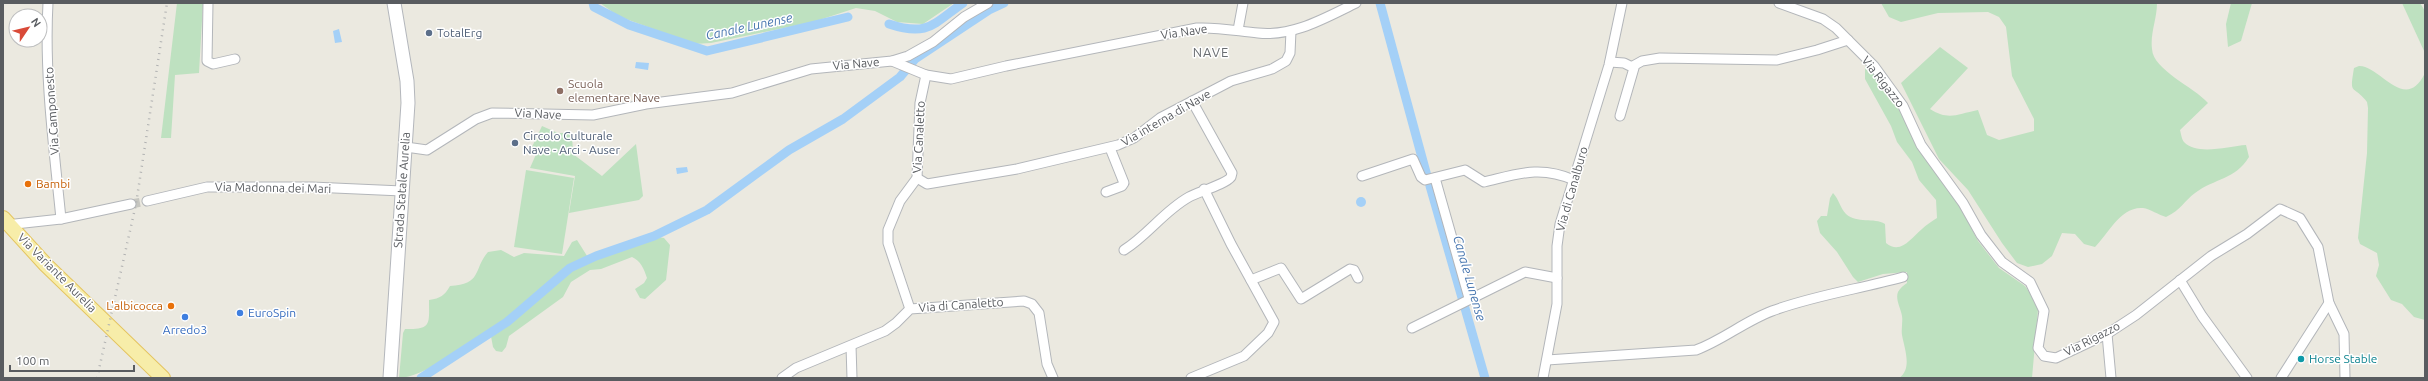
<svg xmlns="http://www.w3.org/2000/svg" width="2428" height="381" font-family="Ubuntu,sans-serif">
	<rect width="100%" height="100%" fill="#ebe9e0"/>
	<g fill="#bee1c0">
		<polygon points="177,3 203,3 199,73 175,75 171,138 161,138"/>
		<polygon points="600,3 954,3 923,24 897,22 875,11 856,8 813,22 711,43 694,44 618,16"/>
		<path d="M1881,3H2157C2157,19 2150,33 2152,49C2153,70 2194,87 2208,103L2180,130C2181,134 2182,140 2184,142C2197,156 2229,146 2246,145L2249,157C2235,180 2215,178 2195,193C2184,201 2181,210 2166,217C2159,215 2150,209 2143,208C2121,206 2108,234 2095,247L2084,244L2075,234L2062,233L2052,256L2042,264L2028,267L2017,263L2002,243L1968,190L1939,159L1901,83L1940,47L1968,68L1930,109C1949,121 1957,114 1978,110L1987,135L1999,140L2034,131V119L2012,76L2006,27L1999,17L1988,12L1938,13L1901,22L1889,17Z"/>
		<polygon points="2231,3 2252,3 2241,41 2228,47 2226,24"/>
		<polygon points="2402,3 2420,3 2425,11 2425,53"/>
		<path d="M1865,66L1872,70L1888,91L1899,109L1916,145L1961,208L1978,241L1999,268L2025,286L2033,297L2038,310L2032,378H1899C1913,369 1904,347 1902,335C1901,329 1903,322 1902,316C1901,309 1895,299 1898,292C1900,288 1904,285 1907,283V272L1883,274L1858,282L1853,277L1837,252L1820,233L1817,221L1821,216H1827L1830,198L1833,193C1839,199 1840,208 1846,214C1857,224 1874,217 1885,224L1886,243C1901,255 1911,238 1922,229C1926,225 1932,221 1937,218L1936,200L1919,180L1912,162L1897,142L1891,126L1865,79Z"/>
		<path d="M2359,66C2380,65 2405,114 2425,73V320L2414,317L2402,304L2391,300L2376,276L2379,265L2377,253L2360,244L2358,238L2367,153L2368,108L2367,102C2353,84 2349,97 2354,68Z"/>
		<polygon points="542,126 558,133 572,133 573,154 602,176 636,144 643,196 639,200 569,213 575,176 530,168 537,152 531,149"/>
		<polygon points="526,170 574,178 562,254 514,247"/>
		<path d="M658,237L664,238L670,245L666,280L645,299L640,298L635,289L644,283L647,278C644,269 641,261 632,257L601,269L590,270L571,282L563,297L509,336L506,347L502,352L496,351L493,347L490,331C469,344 422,378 399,378L403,333L405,329C432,330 429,324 429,300C441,298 444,296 450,286C483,284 473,269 488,252L501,250L514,257L524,253L564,256L572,242L577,240L589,259L592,260Z"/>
	</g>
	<g fill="#a4d0f7">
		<polygon points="339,29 342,42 335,43 333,31"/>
		<polygon points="636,62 649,63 648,70 635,68"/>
		<polygon points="687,167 688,172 677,174 676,168"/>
		<circle cx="1361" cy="202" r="5"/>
	</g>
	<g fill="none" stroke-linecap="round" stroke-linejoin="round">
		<g stroke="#a4d0f7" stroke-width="9">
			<polyline points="593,3 594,7 629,25 707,51 848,17"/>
			<polyline points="1380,3 1427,176"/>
			<path d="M889,24C928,37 933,24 963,3"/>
			<polyline points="1430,186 1485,378"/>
			<polyline points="421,378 507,322 570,268 596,256 654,236 707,210 789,150 843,119 900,77 915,59 989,10 1004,3"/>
		</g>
		<polyline stroke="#c6c6c0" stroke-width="9" stroke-dasharray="9 4.5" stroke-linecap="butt" points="131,204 147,201"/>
		<defs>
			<g id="street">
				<path d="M48,3C44,74 54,148 61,219"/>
				<polyline points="208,3 207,61 213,64 235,59"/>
				<polyline points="1779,3 1823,19 1836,28 1874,66 1903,106 1921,145 1963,203 1981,235 2002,262 2030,282 2044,311 2038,348 2044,356 2056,358 2107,334 2136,315 2211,256 2247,234 2280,209 2300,218 2318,247 2329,303 2344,334 2345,378"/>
				<polyline points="1238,30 1243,3"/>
				<path d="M892,61L926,75L951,79L1006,66L1197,28C1218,27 1237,31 1258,33C1293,37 1325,18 1356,3"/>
				<polyline points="1610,62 1624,63 1634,68 1620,116"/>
				<polyline points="1633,66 1642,61 1660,58 1777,60 1817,50 1848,40"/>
				<polyline points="406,147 427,150 476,119 492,113 593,115 646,104 732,93 811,69 892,61 908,56 933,42 964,17 988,3"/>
				<path d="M1362,176L1413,159L1421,177L1425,180L1465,170L1484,182C1518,174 1540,165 1574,180"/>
				<polyline points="917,178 927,184 1017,169 1118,145 1134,138 1160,118 1231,81 1272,69 1286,61 1290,53 1291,31"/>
				<polyline points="1435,178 1469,298"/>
				<polyline points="1106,192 1122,186 1124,183 1110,148"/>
				<polyline points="147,201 207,187 312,187 402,191"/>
				<polyline points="6,225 61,219 131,204"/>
				<path d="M1124,250C1148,235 1164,211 1189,197C1198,192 1226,184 1231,177L1232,173L1192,101"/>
				<polyline points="1251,280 1281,268 1301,299 1350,269 1354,270 1358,278"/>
				<polyline points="2180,280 2202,316 2247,378"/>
				<polyline points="910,309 888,243 888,230 900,201 917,178 920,103 926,75"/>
				<polyline points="1412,328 1525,272 1557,278"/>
				<polyline points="2107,334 2111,378"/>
				<polyline points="851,346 852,378"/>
				<path d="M1547,360L1696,350C1723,340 1745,321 1772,311C1815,295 1860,289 1903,277"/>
				<polyline points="782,378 796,368 885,331 896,323 910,309 1024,301 1032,304 1039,313 1047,364 1053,378"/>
				<polyline points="1191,378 1244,356 1268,333 1274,322 1231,244 1204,189"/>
				<polyline points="1543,378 1557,304 1557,246 1560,224 1609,65 1622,3"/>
				<polyline points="2281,378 2329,303"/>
			</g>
			<polyline id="secondary" points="390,378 408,103 407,81 394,3"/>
			<polyline id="primary" points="3,218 46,265 163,378"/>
		</defs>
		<use href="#street" stroke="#b3b6ba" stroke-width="11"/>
		<use href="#secondary" stroke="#b4b7bc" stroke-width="15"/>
		<use href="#primary" stroke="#e4c460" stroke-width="16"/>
		<use href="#street" stroke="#fff" stroke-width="9"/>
		<use href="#secondary" stroke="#fff" stroke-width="13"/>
		<use href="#primary" stroke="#f7eda9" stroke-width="14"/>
		<polyline stroke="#b1b2b2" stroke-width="2.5" stroke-dasharray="1 5" stroke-linecap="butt" points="97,378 136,204 167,3"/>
	</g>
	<g fill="#5c6f8a" stroke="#fff" stroke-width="1.5">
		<circle cx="429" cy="33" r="4"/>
		<circle cx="515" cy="143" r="4"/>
	</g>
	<circle fill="#8d6e63" stroke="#fff" stroke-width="1.5" cx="560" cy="91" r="4"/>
	<g fill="#e8710a" stroke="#fff" stroke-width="1.5">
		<circle cx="28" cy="184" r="4"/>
		<circle cx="171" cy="306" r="4"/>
	</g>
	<g fill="#3f7fe0" stroke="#fff" stroke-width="1.5">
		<circle cx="240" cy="313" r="4"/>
		<circle cx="185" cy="317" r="4"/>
	</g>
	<circle fill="#0f9aa8" stroke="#fff" stroke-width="1.5" cx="2301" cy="359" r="4"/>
	<g text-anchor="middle" stroke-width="3" stroke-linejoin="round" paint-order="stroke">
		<g font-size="12" fill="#595c60" stroke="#fff">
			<text transform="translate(1184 32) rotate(-8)" y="4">Via Nave</text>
			<text transform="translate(856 64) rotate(-5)" y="4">Via Nave</text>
			<text transform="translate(1883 82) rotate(52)" y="4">Via Rigazzo</text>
			<text transform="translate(52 111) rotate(-94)" y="4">Via Camponesto</text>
			<text transform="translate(538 114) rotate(3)" y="4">Via Nave</text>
			<text transform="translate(1166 118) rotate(-30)" y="4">Via interna di Nave</text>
			<text transform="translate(919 137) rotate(-87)" y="4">Via Canaletto</text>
			<text transform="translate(273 188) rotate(1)" y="4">Via Madonna dei Mari</text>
			<text transform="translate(1572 189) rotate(-74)" y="4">Via di Canalburo</text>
			<text transform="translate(402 190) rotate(-86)" y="4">Strada Statale Aurelia</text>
			<text transform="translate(57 273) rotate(45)" y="4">Via Variante Aurelia</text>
			<text transform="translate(961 305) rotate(-4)" y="4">Via di Canaletto</text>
			<text transform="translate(2092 339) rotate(-27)" y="4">Via Rigazzo</text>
		</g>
		<g font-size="12" fill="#4e5e75" stroke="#fff" text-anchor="start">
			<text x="437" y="37">TotalErg</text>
			<text x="523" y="140">Circolo Culturale<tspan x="523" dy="14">Nave - Arci - Auser</tspan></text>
		</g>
		<g font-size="12" fill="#785e54" stroke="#fff" text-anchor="start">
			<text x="568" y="88">Scuola<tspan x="568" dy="14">elementare Nave</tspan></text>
		</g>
		<g font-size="12" fill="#c56008" stroke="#fff" text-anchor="start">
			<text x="36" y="188">Bambi</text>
			<text x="163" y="310" text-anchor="end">L'albicocca</text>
		</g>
		<g font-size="12" fill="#366cbe" stroke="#fff" text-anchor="start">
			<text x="248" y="317">EuroSpin</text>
			<text x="185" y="334" text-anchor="middle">Arredo3</text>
		</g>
		<g font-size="12" fill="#0d838f" stroke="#fff" text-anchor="start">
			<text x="2309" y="363">Horse Stable</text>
		</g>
		<g font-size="13" font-style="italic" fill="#4776af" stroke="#fff">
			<text transform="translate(749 26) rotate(-12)" y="5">Canale Lunense</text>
			<text transform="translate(1470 278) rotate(74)" y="5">Canale Lunense</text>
		</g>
		<g font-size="13" letter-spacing="1" fill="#6a6e72" stroke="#fff">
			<text x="1211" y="57">NAVE</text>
		</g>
	</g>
	<rect width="2428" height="381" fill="none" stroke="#595c60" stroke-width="8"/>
	<g transform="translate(28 28) rotate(55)"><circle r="19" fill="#ffffff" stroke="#bdbebf"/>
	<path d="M0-3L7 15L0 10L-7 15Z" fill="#d94a38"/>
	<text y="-6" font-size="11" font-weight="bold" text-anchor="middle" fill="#595c60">N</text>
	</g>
	<path d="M10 365v6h124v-6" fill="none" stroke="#595c60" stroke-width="2"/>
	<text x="16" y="365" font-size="12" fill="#595c60" stroke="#ffffff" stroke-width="3" paint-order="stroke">100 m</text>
</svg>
